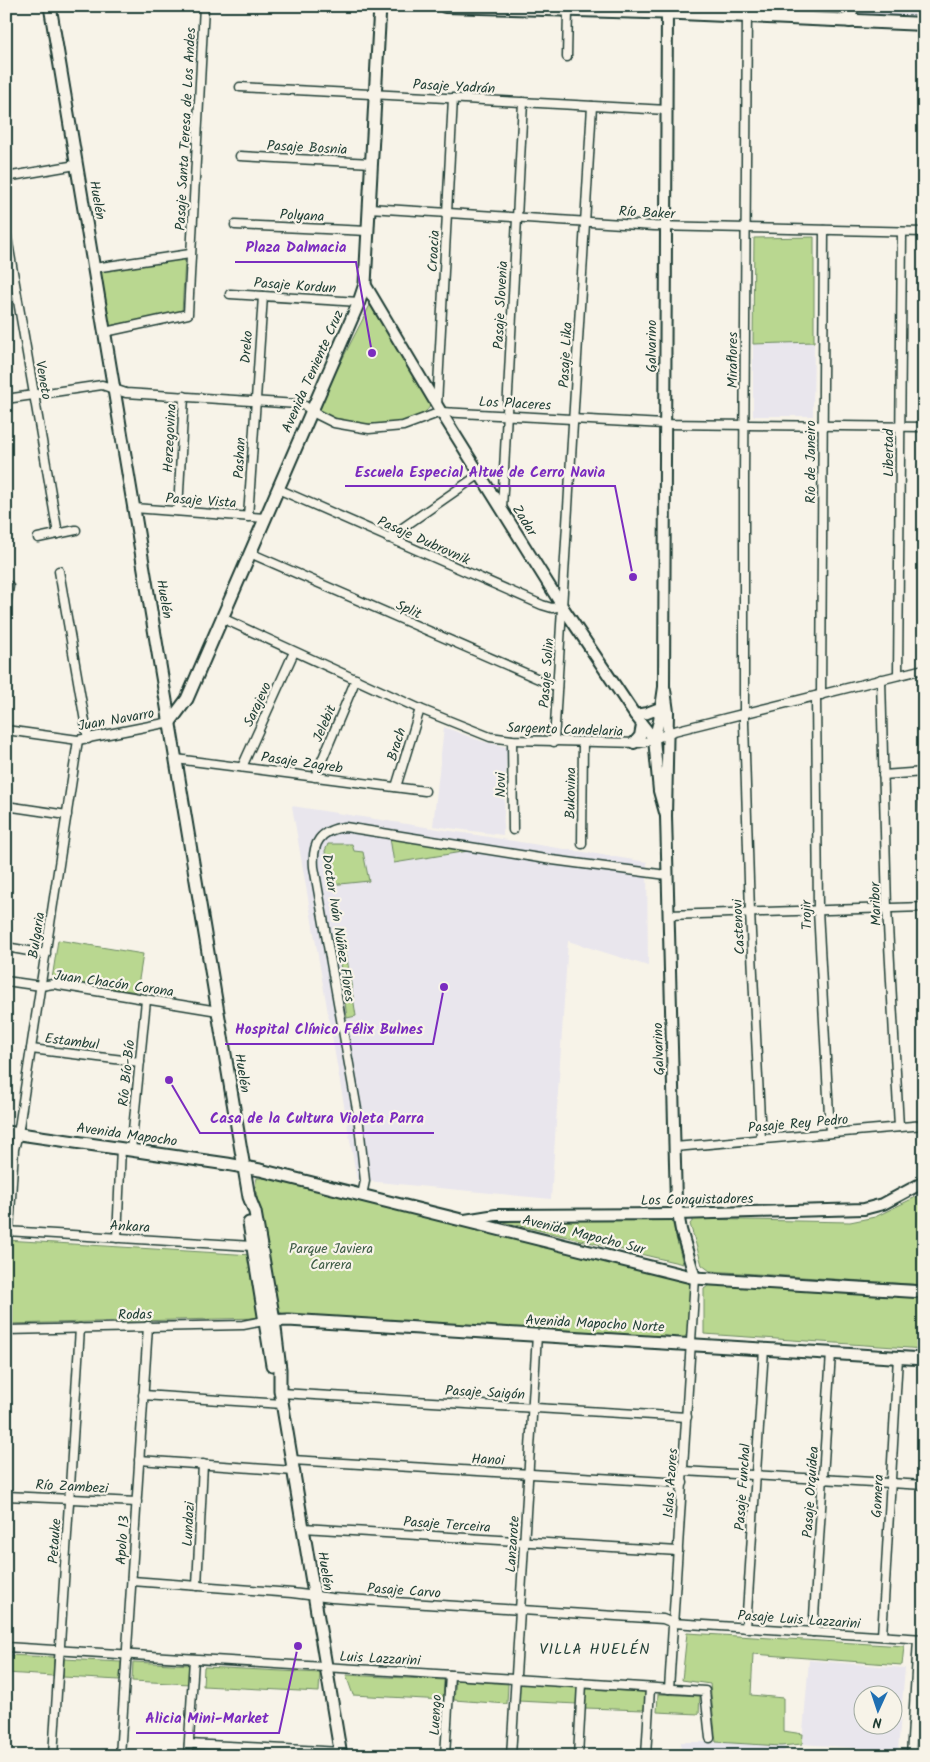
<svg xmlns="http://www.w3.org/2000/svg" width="930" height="1762" font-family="Kalam,sans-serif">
	<rect width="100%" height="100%" fill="#f7f3e8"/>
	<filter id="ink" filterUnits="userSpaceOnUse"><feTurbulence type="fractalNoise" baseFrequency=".02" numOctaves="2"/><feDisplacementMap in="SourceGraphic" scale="10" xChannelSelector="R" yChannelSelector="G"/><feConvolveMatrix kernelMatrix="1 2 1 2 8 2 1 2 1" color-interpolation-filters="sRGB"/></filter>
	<g filter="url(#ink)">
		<g fill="#e9e6ed" fill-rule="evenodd">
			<polygon points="638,6 924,6 924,19"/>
			<polygon points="814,342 813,416 753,416 753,344"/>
			<polygon points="444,727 481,741 507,747 503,835 433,826"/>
			<polygon points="292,806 647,862 648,966 568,941 551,1199 357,1180"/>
			<path d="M809,1660L905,1668L898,1751L802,1744ZM892,1694V1724H862V1694Z"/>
			<polygon points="681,1742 716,1742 785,1746 784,1756 680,1756"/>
		</g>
		<g fill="#b9d790" stroke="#6c8a62">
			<polygon points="814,237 814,342 753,344 754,238"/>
			<polygon points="185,259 182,312 109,326 100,271"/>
			<path d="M370,305L431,405C415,431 364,426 340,419C334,418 326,417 322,412C319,408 320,405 321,401Z"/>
			<polygon points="390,838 468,851 394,863"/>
			<polygon points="328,844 352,844 354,851 363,852 369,881 330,885 325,851"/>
			<polygon points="336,931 344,939 356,1016 347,1018"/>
			<polygon points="58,940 143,954 137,992 52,979"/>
			<polygon points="257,1178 265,1178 465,1226 687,1281 692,1287 689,1331 684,1338 680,1339 282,1314 276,1305 255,1186"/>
			<polygon points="924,1193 924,1285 710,1271 702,1265 690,1224 694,1219 850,1222 875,1217"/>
			<polygon points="671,1217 683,1264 499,1221"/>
			<polygon points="6,1240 252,1255 260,1318 6,1324"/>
			<polygon points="712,1283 924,1298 924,1349 704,1334 704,1289"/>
			<polygon points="687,1633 904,1646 902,1665 753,1654 751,1695 783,1698 783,1731 803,1734 802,1744 781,1746 716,1742 710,1684 682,1680"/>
			<polygon points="6,1655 54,1657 53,1676 6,1673"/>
			<polygon points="64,1659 121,1662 120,1680 63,1677"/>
			<polygon points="133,1662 191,1665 190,1684 132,1681"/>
			<polygon points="204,1667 320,1673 319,1692 203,1686"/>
			<polygon points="346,1675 444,1680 443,1700 353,1695"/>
			<polygon points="456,1680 508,1684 507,1704 454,1700"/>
			<polygon points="520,1683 578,1687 577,1704 518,1701"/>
			<polygon points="586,1689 646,1692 644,1710 585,1708"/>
			<polygon points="658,1694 700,1696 699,1714 657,1712"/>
		</g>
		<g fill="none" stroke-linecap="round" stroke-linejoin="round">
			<defs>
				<g id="minor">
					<polyline points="747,6 744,479 744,723 750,912 761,1139"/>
					<polyline points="567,57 568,11"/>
					<polyline points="240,87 667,110"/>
					<polyline points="240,156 372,163"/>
					<polyline points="6,177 76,165"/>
					<polyline points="369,208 654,226 924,232"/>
					<polyline points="235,225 368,231"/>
					<polyline points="6,231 58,534"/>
					<polyline points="94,268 190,254"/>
					<polyline points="230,294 359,302"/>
					<polyline points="105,332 188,314 204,6"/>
					<polyline points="6,399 102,385 126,393 297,404 305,406 318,415 334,423 369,429 403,426 441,412 664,424 924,427"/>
					<polyline points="437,405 453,98"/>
					<polyline points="278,489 542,605 552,608 562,606"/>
					<polyline points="134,508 265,518"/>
					<polyline points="502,509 523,102"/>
					<polyline points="178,511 184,396"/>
					<polyline points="248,517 263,296"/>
					<polyline points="38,538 76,530"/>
					<polyline points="388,538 480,474"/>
					<polyline points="250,553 557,687"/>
					<polyline points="59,571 88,739"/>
					<polyline points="6,605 9,586"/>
					<polyline points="222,618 420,709 490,737 512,740 640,743 649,741 674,731 924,669"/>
					<polyline points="898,675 902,232"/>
					<polyline points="881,679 887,908 899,1127"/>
					<polyline points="821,695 824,230"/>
					<polyline points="816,696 818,910 830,1133"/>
					<polyline points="6,730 78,740 170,722"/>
					<polyline points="512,740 513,830"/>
					<polyline points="554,742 592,106"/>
					<polyline points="176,759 425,791"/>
					<polyline points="242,767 294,652"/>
					<polyline points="922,772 924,814"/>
					<polyline points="883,775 924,772"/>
					<polyline points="315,777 356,679"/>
					<polyline points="396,787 420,709"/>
					<polyline points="6,806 67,815"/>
					<polyline points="582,844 583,742"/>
					<polyline points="668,915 924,907"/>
					<polyline points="6,947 46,954"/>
					<polyline points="6,981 41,986 53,984 218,1011"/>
					<polyline points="31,1049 140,1062"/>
					<polyline points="675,1147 924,1125"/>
					<polyline points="131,1150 146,1000"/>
					<path d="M362,1195L365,1181L358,1115L314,867C312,843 320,830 345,827L552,860L667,875"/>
					<polyline points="6,1231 252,1246"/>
					<polyline points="9,1231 14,1149 18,1134 78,740"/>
					<polyline points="117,1238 121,1148"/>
					<polyline points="6,1330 243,1325 264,1321"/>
					<polyline points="281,1393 687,1417"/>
					<polyline points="143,1395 283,1404"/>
					<polyline points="139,1460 294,1471"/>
					<polyline points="292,1460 683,1483"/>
					<polyline points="683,1471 924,1485"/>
					<polyline points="6,1496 137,1502"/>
					<polyline points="303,1528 678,1551"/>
					<polyline points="132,1581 292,1593 332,1598 663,1619 673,1623 924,1639"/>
					<polyline points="197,1586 203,1464"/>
					<polyline points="746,1628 764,1349"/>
					<polyline points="813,1632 831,1353"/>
					<polyline points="882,1636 898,1357"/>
					<polyline points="6,1647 705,1691 710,1738"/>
					<polyline points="669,1689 695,1278"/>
					<polyline points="913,1725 924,1726"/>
					<polyline points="189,1744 341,1752"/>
					<polyline points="53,1756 80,1328"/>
					<polyline points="120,1756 148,1326"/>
					<polyline points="188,1756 194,1659"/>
					<polyline points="445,1756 450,1675"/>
					<polyline points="511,1756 537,1335"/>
					<polyline points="578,1756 582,1683"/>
					<polyline points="646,1756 650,1688"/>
					<polyline points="911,1756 918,1639"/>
				</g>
				<g id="tertiary">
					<polyline points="365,284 441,412 562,606 635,715 654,739"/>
					<polyline points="665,690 668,712 666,816 676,1202 681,1230 695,1278"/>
					<polyline points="635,715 647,713 660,708"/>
					<polyline points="634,743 640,736 642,725"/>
					<polyline points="666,816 659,791 654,739 659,721 664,687 667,6"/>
					<polyline points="465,1220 496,1215 677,1214 864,1209 883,1204 924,1182"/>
				</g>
				<g id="secondary">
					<polyline points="50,6 241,1150 249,1197 255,1212 274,1320 280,1369 280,1390 341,1756"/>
					<polyline points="170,722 187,699 359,302 365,284 380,6"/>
					<polyline points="6,1132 227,1164 260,1170 695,1278 924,1292"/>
					<polyline points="249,1223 272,1365"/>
					<polyline points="264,1321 288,1320 924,1359"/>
				</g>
				<g id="primary">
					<polyline points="445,6 680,13 924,24"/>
					<polyline points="850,21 851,6"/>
				</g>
			</defs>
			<use href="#minor" stroke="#1f3d34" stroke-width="11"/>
			<use href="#tertiary" stroke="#1f3d34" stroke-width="14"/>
			<use href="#secondary" stroke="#1f3d34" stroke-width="15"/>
			<use href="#primary" stroke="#1f3d34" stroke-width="16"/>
			<use href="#minor" stroke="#f7f3e8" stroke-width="8"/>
			<use href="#tertiary" stroke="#f7f3e8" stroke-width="10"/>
			<use href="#secondary" stroke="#f7f3e8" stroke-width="11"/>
			<use href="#primary" stroke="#f7f3e8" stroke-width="12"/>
		</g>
	</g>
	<g text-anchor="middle" stroke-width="4.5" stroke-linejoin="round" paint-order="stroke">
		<g font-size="14" fill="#1f3d34" stroke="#f7f3e8">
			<text transform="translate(454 86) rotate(3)" y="5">Pasaje Yadrán</text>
			<text transform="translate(185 129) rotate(-87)" y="5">Pasaje Santa Teresa de Los Andes</text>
			<text transform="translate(307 147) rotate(3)" y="5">Pasaje Bosnia</text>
			<text transform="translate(98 200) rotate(80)" y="5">Huelén</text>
			<text transform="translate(647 212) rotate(3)" y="5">Río Baker</text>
			<text transform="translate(302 215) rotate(3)" y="5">Polyana</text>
			<text transform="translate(433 251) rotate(-87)" y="5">Croacia</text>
			<text transform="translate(295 285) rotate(4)" y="5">Pasaje Kordun</text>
			<text transform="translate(500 305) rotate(-87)" y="5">Pasaje Slovenia</text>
			<text transform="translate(651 346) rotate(-90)" y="5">Galvarino</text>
			<text transform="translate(246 347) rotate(-86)" y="5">Dreko</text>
			<text transform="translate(565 355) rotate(-87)" y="5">Pasaje Lika</text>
			<text transform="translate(732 360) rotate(-90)" y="5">Miraflores</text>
			<text transform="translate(312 371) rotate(-66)" y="5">Avenida Teniente Cruz</text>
			<text transform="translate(44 380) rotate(80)" y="5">Veneto</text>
			<text transform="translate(515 403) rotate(3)" y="5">Los Placeres</text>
			<text transform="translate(169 438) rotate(-87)" y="5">Herzegovina</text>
			<text transform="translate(888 453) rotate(-90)" y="5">Libertad</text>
			<text transform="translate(239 458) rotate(-87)" y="5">Pashan</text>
			<text transform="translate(810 462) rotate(-90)" y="5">Río de Janeiro</text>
			<text transform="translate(201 500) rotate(4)" y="5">Pasaje Vista</text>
			<text transform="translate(525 520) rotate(58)" y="5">Zadar</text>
			<text transform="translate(424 540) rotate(24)" y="5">Pasaje Dubrovnik</text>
			<text transform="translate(165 599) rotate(80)" y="5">Huelén</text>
			<text transform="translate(409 609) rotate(24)" y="5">Split</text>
			<text transform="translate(546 673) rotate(-86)" y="5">Pasaje Solin</text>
			<text transform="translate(257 704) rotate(-65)" y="5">Sarajevo</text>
			<text transform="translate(116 719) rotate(-10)" y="5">Juan Navarro</text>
			<text transform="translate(324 723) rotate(-67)" y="5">Jelebit</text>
			<text transform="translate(565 729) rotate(2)" y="5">Sargento Candelaria</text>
			<text transform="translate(396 744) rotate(-73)" y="5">Brach</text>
			<text transform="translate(302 762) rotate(8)" y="5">Pasaje Zagreb</text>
			<text transform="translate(500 785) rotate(-90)" y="5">Novi</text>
			<text transform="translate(570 793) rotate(-89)" y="5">Bukovina</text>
			<text transform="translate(875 904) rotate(-92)" y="5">Maribor</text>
			<text transform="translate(806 915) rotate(-92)" y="5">Trojir</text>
			<text transform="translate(738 927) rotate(-93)" y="5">Castenovi</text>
			<text transform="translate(339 928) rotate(81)" y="5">Doctor Iván Núñez Flores</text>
			<text transform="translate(36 935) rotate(-81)" y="5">Bulgaria</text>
			<text transform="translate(114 983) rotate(8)" y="5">Juan Chacón Corona</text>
			<text transform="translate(72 1041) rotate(7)" y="5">Estambul</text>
			<text transform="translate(658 1049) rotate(-92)" y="5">Galvarino</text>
			<text transform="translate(126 1073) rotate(-84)" y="5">Río Bío-Bío</text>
			<text transform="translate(243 1073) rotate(81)" y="5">Huelén</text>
			<text transform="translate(798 1123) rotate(-5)" y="5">Pasaje Rey Pedro</text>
			<text transform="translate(127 1134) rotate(8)" y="5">Avenida Mapocho</text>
			<text transform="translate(697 1199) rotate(-1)" y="5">Los Conquistadores</text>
			<text transform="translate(130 1226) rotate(3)" y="5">Ankara</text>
			<text transform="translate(584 1234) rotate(14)" y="5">Avenida Mapocho Sur</text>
			<text transform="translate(135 1314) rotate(-1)" y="5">Rodas</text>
			<text transform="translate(595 1323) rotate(3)" y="5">Avenida Mapocho Norte</text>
			<text transform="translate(485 1392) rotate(3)" y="5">Pasaje Saigón</text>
			<text transform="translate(488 1459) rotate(3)" y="5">Hanoi</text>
			<text transform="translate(670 1483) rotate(-86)" y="5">Islas Azores</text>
			<text transform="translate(72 1486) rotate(3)" y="5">Río Zambezi</text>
			<text transform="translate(742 1487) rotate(-86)" y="5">Pasaje Funchal</text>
			<text transform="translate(810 1492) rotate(-86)" y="5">Pasaje Orquídea</text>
			<text transform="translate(877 1496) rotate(-87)" y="5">Gomera</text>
			<text transform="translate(188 1524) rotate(-87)" y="5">Lundazi</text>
			<text transform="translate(447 1524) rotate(4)" y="5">Pasaje Terceira</text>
			<text transform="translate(122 1540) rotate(-86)" y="5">Apolo 13</text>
			<text transform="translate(54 1541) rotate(-86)" y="5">Petauke</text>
			<text transform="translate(512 1544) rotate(-86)" y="5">Lanzarote</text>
			<text transform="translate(326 1571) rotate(81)" y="5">Huelén</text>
			<text transform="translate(404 1590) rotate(4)" y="5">Pasaje Carvo</text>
			<text transform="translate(799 1619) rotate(4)" y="5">Pasaje Luis Lazzarini</text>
			<text transform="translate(380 1658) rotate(3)" y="5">Luis Lazzarini</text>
			<text transform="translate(435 1715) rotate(-87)" y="5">Luengo</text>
		</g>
		<g font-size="14" fill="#3e5c46" stroke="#f7f3e8">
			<text x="331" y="1253">Parque Javiera<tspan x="331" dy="16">Carrera</tspan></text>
		</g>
		<g font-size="15" letter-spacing="1" fill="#1f3d34" stroke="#f7f3e8">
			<text x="595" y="1654">VILLA HUELÉN</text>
		</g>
	</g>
	<path fill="none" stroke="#7b2cbf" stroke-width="2" d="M372 353L356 262H235M633 577L615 486H345M444 987L433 1044H225M169 1080L200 1133H434M298 1646L279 1733H136"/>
	<g fill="#7b2cbf" stroke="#f7f3e8" stroke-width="2">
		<circle cx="372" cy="353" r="5"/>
		<circle cx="633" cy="577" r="5"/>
		<circle cx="444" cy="987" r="5"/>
		<circle cx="169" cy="1080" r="5"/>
		<circle cx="298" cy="1646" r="5"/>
	</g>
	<g font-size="15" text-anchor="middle" font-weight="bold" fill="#7b2cbf" stroke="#f7f3e8" stroke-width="4.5" stroke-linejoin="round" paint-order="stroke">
		<text x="296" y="252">Plaza Dalmacia</text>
		<text x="480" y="477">Escuela Especial Altué de Cerro Navia</text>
		<text x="329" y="1034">Hospital Clínico Félix Bulnes</text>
		<text x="317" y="1123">Casa de la Cultura Violeta Parra</text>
		<text x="207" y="1723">Alicia Mini-Market</text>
	</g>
	<rect width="930" height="1762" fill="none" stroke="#f7f3e8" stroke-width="25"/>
	<rect x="12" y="12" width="905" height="1737" fill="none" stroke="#1f3d34" stroke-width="2" filter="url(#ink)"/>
	<g transform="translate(878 1710) rotate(183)"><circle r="24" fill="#f7f3e8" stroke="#a1aaa0"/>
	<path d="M0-4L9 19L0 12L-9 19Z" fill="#1f6fb2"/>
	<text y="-8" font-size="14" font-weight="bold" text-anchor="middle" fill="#1f3d34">N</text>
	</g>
</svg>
